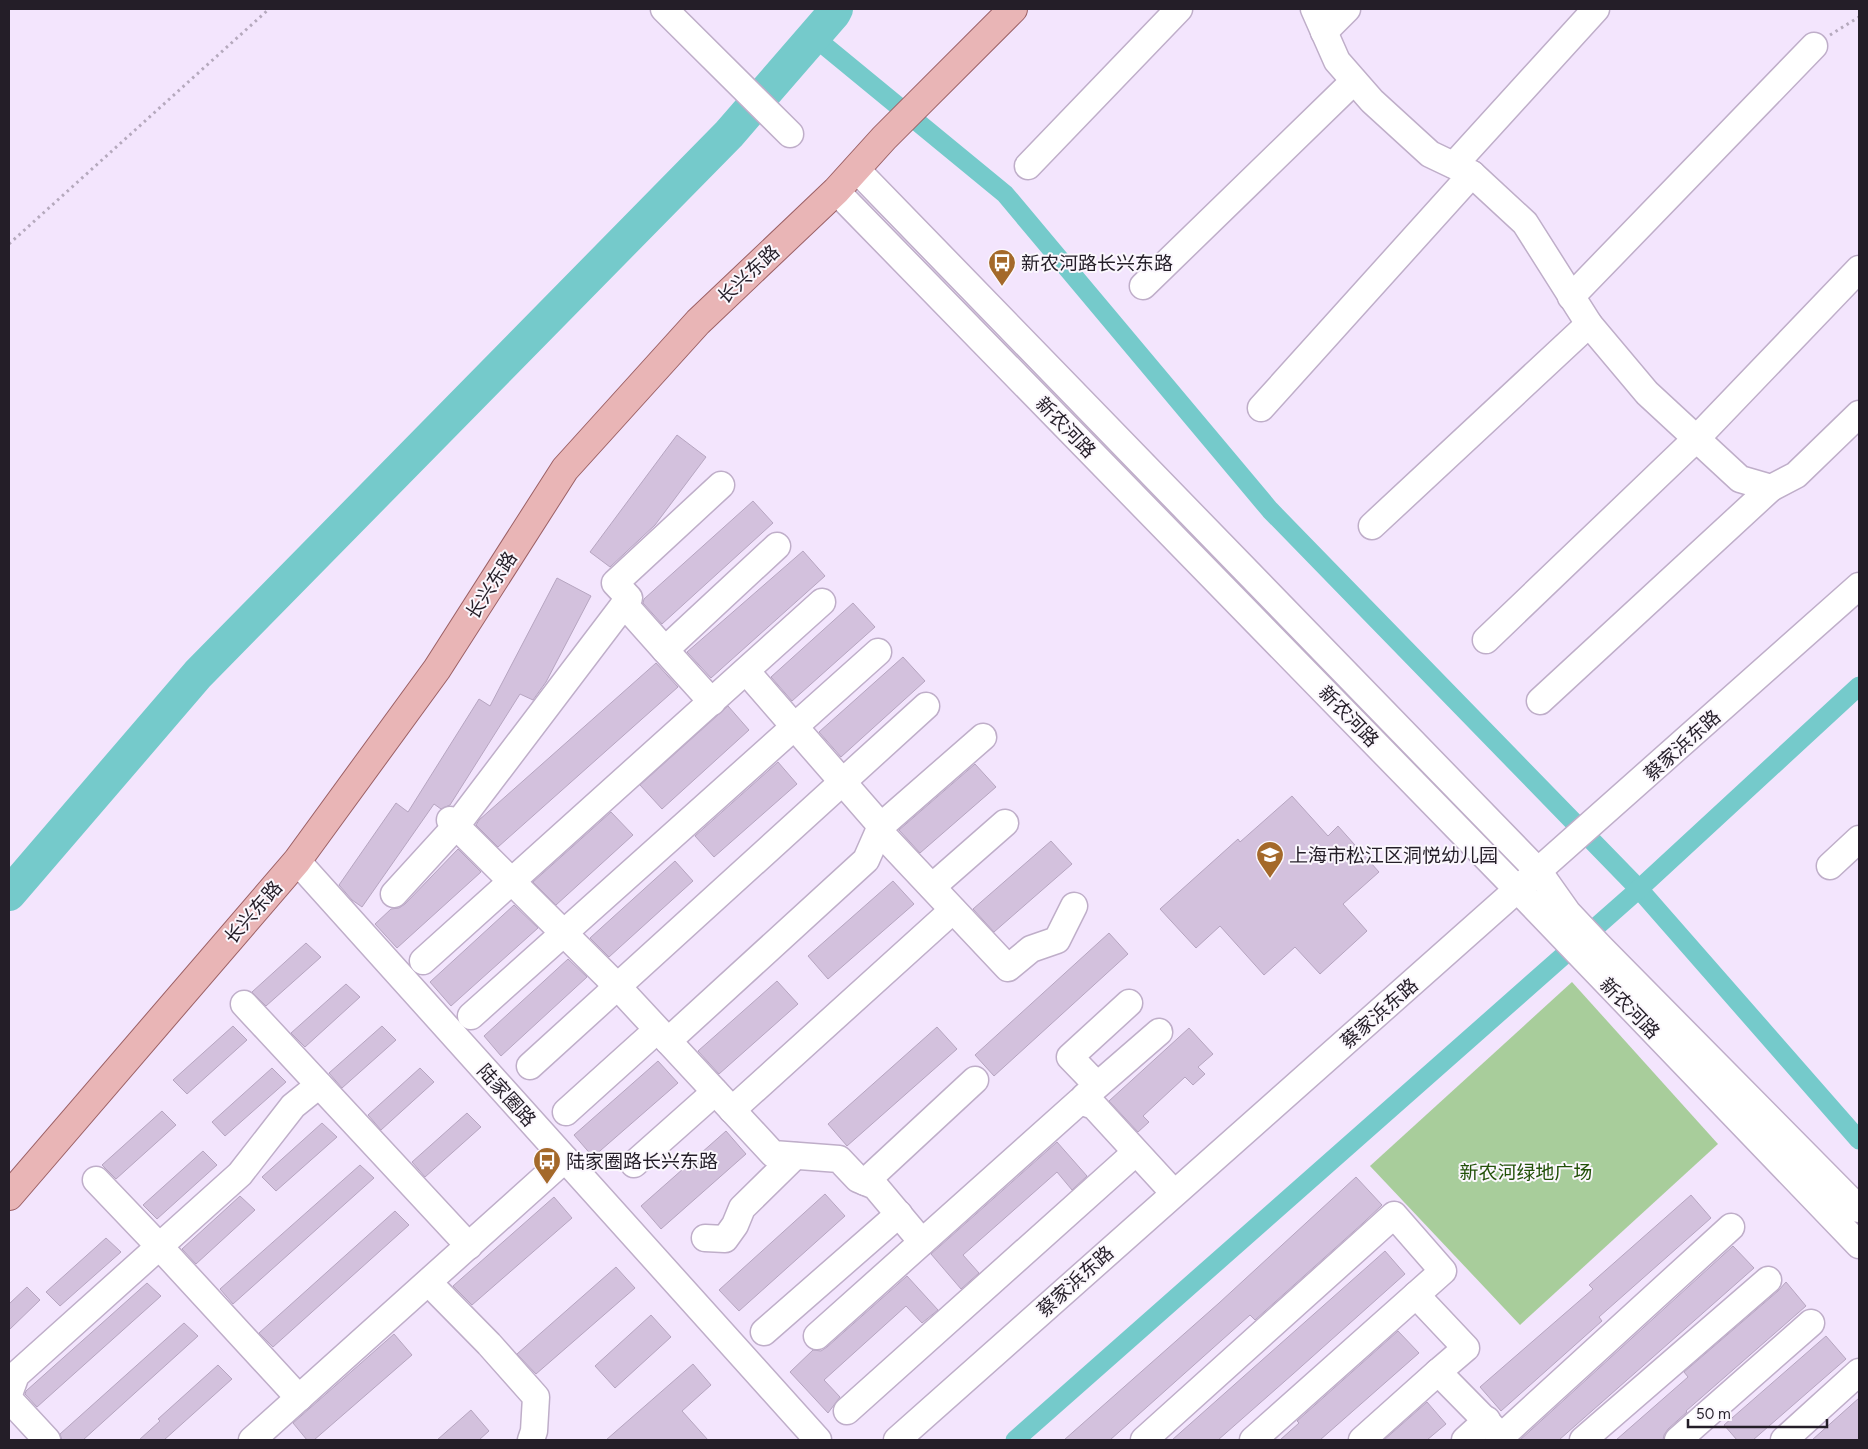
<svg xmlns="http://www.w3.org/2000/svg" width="1868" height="1449" font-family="Figtree,'Noto Sans SC',sans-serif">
	<rect width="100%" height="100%" fill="#f3e5fd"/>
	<polygon fill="#a8cd9b" points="1572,982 1718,1144 1520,1325 1370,1166"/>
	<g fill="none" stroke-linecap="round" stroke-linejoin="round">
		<g stroke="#75cacb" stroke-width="19">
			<polyline points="814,37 1005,194 1270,510 1639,889 1859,1140"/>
			<polyline points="1015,1440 1639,889 1859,686"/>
		</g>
		<polyline stroke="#75cacb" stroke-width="34" points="9,894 198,674 729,134 834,13 836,9"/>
	</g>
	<g fill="#d3c1dd" stroke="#b6a5c0">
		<polygon points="677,435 706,457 655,525 610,567 590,552"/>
		<polygon points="753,501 773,523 662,624 643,603 644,599"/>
		<polygon points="803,551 825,576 711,678 687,652"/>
		<polygon points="557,578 591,596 546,682 533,700 520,694 450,805 441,809 434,804 362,907 352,900 339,885 396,803 408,812 479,699 490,706"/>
		<polygon points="853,603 875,627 792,701 771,677"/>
		<polygon points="903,657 925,681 841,757 819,732"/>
		<polygon points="656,663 678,687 498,847 476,825 479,820"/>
		<polygon points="728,706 749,730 662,809 640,785"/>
		<polygon points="778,762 797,784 714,857 695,836"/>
		<polygon points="975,764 996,787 920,853 899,830"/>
		<polygon points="1292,796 1328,836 1338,826 1379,872 1343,904 1367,931 1320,974 1295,947 1264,975 1220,926 1196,948 1160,909 1238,839 1240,842"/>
		<polygon points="611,812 633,835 556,905 533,882"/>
		<polygon points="1051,841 1072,864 994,932 973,909"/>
		<polygon points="458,849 481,872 397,948 375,924 391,909 399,908 405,904"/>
		<polygon points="675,861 693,881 609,957 590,938"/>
		<polygon points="893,881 914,904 828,979 808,956"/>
		<polygon points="514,905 538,928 451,1006 430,982"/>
		<polygon points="1109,933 1128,954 994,1076 975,1055"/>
		<polygon points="306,943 321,957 266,1006 252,992"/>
		<polygon points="568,959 587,977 501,1056 484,1036"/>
		<polygon points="777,981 798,1004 719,1074 698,1051"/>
		<polygon points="346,984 360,997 305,1047 291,1033"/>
		<polygon points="233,1026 247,1040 187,1094 173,1080"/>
		<polygon points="382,1026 396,1040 342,1088 329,1073"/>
		<polygon points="937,1027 957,1049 847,1146 828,1124"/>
		<polygon points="1189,1028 1213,1054 1198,1067 1205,1074 1193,1085 1185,1077 1143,1116 1149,1122 1138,1132 1109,1101"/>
		<polygon points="658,1061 678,1083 593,1157 574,1135"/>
		<polygon points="272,1068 286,1082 225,1136 212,1122"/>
		<polygon points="420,1068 434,1082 381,1130 368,1115"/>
		<polygon points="162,1111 176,1125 116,1179 102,1165"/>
		<polygon points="467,1113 481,1127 425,1177 412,1162"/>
		<polygon points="322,1123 337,1137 276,1191 262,1177"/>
		<polygon points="726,1131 746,1154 661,1229 641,1206"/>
		<polygon points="1057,1142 1087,1176 1072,1190 1057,1172 963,1255 979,1273 961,1289 931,1254"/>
		<polygon points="203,1151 217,1165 157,1219 143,1205"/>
		<polygon points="360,1165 374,1178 233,1304 220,1289"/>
		<polygon points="1356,1177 1382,1205 1363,1223 1255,1320 1250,1315 1110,1440 1064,1440 1219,1303"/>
		<polygon points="825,1194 845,1216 739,1311 719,1290"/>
		<polygon points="1691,1195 1711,1218 1599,1317 1602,1321 1501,1411 1480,1387 1593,1289 1589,1285"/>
		<polygon points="240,1196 255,1210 196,1264 182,1249"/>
		<polygon points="554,1197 572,1218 472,1305 453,1286"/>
		<polygon points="395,1211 409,1225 273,1347 259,1333"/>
		<polygon points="106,1238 121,1252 60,1306 46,1292"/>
		<polygon points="1733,1246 1754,1268 1559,1440 1520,1440"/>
		<polygon points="1385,1251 1405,1274 1293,1374 1218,1440 1172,1440"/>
		<polygon points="616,1267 635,1288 536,1374 517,1354"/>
		<polygon points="907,1276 938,1310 922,1323 906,1306 824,1380 840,1397 828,1413 790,1372 813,1350 821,1351 827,1347"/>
		<polygon points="1786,1282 1806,1306 1686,1411 1687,1412 1668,1429 1664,1435 1663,1440 1616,1440 1688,1377 1684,1372 1778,1291"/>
		<polygon points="147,1283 161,1296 37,1407 25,1394 26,1391"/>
		<polygon points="27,1287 40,1300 9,1330 9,1304"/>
		<polygon points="651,1315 671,1337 615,1388 595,1366"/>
		<polygon points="184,1323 198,1336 83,1440 62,1440 60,1434"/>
		<polygon points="1398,1331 1419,1353 1320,1440 1280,1440 1299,1423 1297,1421"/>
		<polygon points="394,1334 412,1355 314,1440 307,1440 293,1423"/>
		<polygon points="1826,1336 1846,1359 1753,1440 1737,1440 1724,1425"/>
		<polygon points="693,1364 711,1385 682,1411 708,1440 606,1440"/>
		<polygon points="218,1365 232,1379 164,1440 139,1440 160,1421 158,1419"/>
		<polygon points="1859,1398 1859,1440 1812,1440"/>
		<polygon points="1427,1402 1446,1424 1427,1440 1384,1440"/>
		<polygon points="471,1410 489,1431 479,1440 437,1440"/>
	</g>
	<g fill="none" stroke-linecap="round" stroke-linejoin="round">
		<defs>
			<g id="minor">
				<polyline points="664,9 790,134"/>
				<polyline points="1314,9 1337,61 1372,101 1430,154 1472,174 1525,223 1589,324 1647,393 1740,479 1771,488 1796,475 1859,414"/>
				<polyline points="1324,32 1347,9"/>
				<polyline points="1454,165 1596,9"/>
				<polyline points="1028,166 1179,9"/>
				<polyline points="856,169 1539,872 1568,913 1601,948 1859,1209"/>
				<polyline points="836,191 1518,890 1859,1245"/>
				<polyline points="1143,286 1354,81"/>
				<polyline points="1571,297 1814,46"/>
				<polyline points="1261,408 1472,174"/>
				<polyline points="1372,526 1589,324"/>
				<polyline points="624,604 665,650 777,546"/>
				<polyline points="1486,640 1697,438 1859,269"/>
				<polyline points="665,650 712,702"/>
				<polyline points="746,671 881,826"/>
				<polyline points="1540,701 1771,488"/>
				<polyline points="450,820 618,987 773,1154 839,1159 858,1179 875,1186 922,1242"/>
				<polyline points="879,831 1008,968 1031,949 1057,940 1074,906"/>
				<polyline points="297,861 818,1440"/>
				<polyline points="1830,866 1859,839"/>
				<polyline points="932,887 1005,823"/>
				<polyline points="394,894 456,826 629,598 615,583 721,485"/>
				<polyline points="423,961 822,602"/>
				<polyline points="244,1004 469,1246"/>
				<polyline points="471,1016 878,652"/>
				<polyline points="668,1041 866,860 881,826 983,737"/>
				<polyline points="530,1066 926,706"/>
				<polyline points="1097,1085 1070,1057 1129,1003"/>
				<polyline points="1084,1097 1159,1032"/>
				<polyline points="732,1110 953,910"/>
				<polyline points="566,1112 657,1030"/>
				<polyline points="634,1164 715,1092"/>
				<polyline points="96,1180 159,1246 299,1398"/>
				<polyline points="865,1182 975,1080"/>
				<polyline points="705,1238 725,1239 735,1225 742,1208 795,1156"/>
				<polyline points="429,1283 489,1344 536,1397 534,1431 531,1440"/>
				<polyline points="764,1332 899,1214"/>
				<polyline points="817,1336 1080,1101 1094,1106 1174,1193"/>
				<polyline points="9,1394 16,1375 240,1174 293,1106 319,1085"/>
				<polyline points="9,1399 47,1440"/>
				<polyline points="847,1411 1135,1153"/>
				<polyline points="1502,1436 1731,1227"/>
				<polyline points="252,1440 565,1159"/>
				<path d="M897,1440C1217,1154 1540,872 1859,586"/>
				<polyline points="1144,1440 1394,1215 1443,1271 1416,1295"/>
				<polyline points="1253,1440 1416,1295 1466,1348 1438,1372"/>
				<polyline points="1362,1440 1438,1372 1505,1440"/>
				<polyline points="1465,1440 1487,1420"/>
				<polyline points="1583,1440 1768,1280"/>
				<polyline points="1678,1440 1811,1323"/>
				<polyline points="1784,1440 1859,1372"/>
			</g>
			<polyline id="major" points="9,1196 297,861 437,669 565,469 698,322 836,191 884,138 1013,9"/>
		</defs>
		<use href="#minor" stroke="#bfaec9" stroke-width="29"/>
		<use href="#major" stroke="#9b6065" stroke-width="30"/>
		<g stroke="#b5a9bd" stroke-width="3" stroke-dasharray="2.5 4" stroke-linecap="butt">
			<polyline points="1830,35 1859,17"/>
			<polyline points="9,244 269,9"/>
		</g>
		<use href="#minor" stroke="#fff" stroke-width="26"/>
		<use href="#major" stroke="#e9b5b6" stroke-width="28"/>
	</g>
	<defs>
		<symbol id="bus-pin" viewBox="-11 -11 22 30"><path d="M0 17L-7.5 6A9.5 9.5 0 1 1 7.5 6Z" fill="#a4692a" stroke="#fbf7fd"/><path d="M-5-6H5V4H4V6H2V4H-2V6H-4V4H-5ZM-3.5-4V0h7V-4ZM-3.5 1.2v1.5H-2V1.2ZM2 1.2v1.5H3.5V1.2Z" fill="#fff"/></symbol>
		<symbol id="school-pin" viewBox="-11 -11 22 30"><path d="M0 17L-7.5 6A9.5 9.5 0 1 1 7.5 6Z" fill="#a4692a" stroke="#fbf7fd"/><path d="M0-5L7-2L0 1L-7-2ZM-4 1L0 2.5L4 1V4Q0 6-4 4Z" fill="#fff"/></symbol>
	</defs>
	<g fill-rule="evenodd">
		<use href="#bus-pin" x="986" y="247" width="32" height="43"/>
		<use href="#school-pin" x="1254" y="839" width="32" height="43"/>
		<use href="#bus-pin" x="531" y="1145" width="32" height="43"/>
	</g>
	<g text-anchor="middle" stroke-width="4" stroke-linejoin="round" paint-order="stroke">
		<g font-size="19" fill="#241e28" stroke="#fbf7fd" text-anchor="start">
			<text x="1021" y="270">新农河路长兴东路</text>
			<text x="1289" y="862">上海市松江区洞悦幼儿园</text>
			<text x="566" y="1168">陆家圈路长兴东路</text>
		</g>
		<g font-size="19" fill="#241e28" stroke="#fbf7fd">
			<text transform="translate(748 274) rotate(-43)" y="7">长兴东路</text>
			<text transform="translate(1066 427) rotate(46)" y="7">新农河路</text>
			<text transform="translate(491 585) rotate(-57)" y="7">长兴东路</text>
			<text transform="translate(1349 716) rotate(46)" y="7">新农河路</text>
			<text transform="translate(1682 745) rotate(-42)" y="7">蔡家浜东路</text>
			<text transform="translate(253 912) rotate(-49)" y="7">长兴东路</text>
			<text transform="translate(1630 1008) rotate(46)" y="7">新农河路</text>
			<text transform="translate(1379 1013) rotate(-41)" y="7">蔡家浜东路</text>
			<text transform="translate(507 1095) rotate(48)" y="7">陆家圈路</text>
			<text transform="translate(1075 1281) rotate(-42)" y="7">蔡家浜东路</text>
		</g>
		<g font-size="19" fill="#225108" stroke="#fbf7fd">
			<text x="1526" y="1179">新农河绿地广场</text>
		</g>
	</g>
	<rect width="1868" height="1449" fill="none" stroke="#241e28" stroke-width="20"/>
	<path d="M1688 1419v8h139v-8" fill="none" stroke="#241e28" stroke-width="2.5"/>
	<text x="1696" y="1419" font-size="15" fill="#241e28" stroke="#fbf7fd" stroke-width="4" paint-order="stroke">50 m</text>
</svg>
